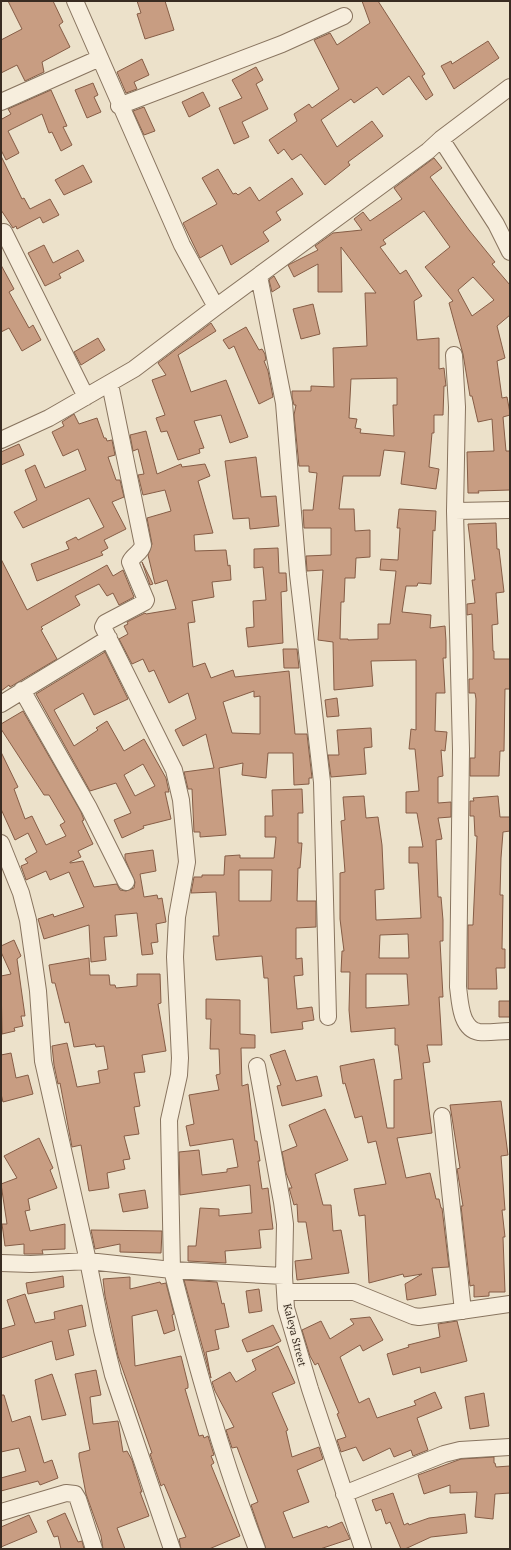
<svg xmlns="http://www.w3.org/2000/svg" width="511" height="1550" font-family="'PT Serif',serif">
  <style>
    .building { fill: #c89d82; stroke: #865d46; fill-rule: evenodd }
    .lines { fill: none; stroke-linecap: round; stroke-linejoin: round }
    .street-casing { stroke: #88745f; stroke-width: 18 }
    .street { stroke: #f7eedd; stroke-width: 16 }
    .labels { text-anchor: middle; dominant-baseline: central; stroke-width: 3; stroke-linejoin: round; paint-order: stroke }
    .street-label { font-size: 11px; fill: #392c22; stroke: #f4ebd9 }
  </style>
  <rect width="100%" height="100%" fill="#ece1ca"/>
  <path class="building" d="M8 1H53L63 22 59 25 70 47 42 62 44 72 25 81 17 65 1 73V40L22 29Z
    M137 1H165L174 30 145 39 137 14 141 13Z
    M362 1H378L425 74 422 76 433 95 426 100 409 76 383 95 377 87 354 103 351 99 321 120 337 147 372 121 383 136 348 162 350 165 325 185 301 154 292 160 284 149 278 154 269 140 297 121 294 114 309 104 312 108 339 89 314 40 330 33 337 45 370 23Z
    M488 41 499 58 454 89 441 66 451 61 452 64Z
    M142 59 149 75 134 82 137 89 126 93 117 72Z
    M256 67 263 80 256 84 268 109 242 122 249 137 234 144 219 108 242 98 232 80Z
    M93 83 98 95 94 97 101 112 87 118 75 90Z
    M51 90 67 126 63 127 72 145 61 151 52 132 49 133 42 114 8 131 19 153 6 160 1 150V116L2 119 11 114 8 109Z
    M203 92 210 106 189 117 182 102Z
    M144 107 155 131 144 135 133 111Z
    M1 156 22 199 24 198 30 209 50 199 59 215 43 223 40 217 17 229 16 226 13 228 1 210Z
    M434 158 442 168 430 177 469 230 495 262 492 264 510 285V315L497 326 505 358 497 361 502 398 507 397 510 413V415L503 417 506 451H510V490L478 491 479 493H468L467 452 494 451 492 419 478 422 472 396H470L463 354 449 303 453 301 425 267 450 247 424 211 383 240 386 244 380 247 400 274 406 270 422 296 414 301 417 340 439 338V369L444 368 446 386H444L443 415H434V433H432L429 467 439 469 436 489 401 484 405 452 384 450 380 476H343L339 509H354L355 531 370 530V557L356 558 355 578H345L344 602H341L340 639H348V640L378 639V624H390L396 571 380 570 381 559 398 560 400 528H397L399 509 436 511 435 531 433 530 431 584 418 583 417 586H406L402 612 431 615 430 628 445 626 446 641V658H443L445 693H436L435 731 447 732 445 751 441 750 443 776 438 777V803L451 802V817L438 818 442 839 436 840 438 897H441L443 920V941H440L443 997H439L442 1045H427L430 1062 423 1063 432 1133 397 1138 406 1178 430 1173 436 1199H439L441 1208H442L449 1267 432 1268 436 1295 407 1300 405 1284 422 1274 404 1277 403 1274 369 1283 365 1215 359 1216 354 1189 386 1184 376 1141 368 1143 362 1116 355 1118 345 1083 343 1084 340 1066 374 1059 387 1128H394V1080L402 1079 398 1045H395V1028L351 1032 349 1010 350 972H341L342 951H344L340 919V873L345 872 341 821 345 820 343 797 364 796 366 818 378 817 382 845 384 889 375 890 376 920 421 918 418 863H409V847H423L417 813H406V792L419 791 415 749H409L411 729 416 730V660L371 661 373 686 334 690 333 642 318 640 323 570 307 571 306 556 331 555V528H304L303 510H313L317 473 309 472V466H299L294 415 296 405H294L292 397V391H311V386L334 387 333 348 367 346 365 293H376L341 247 342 292H318V264L294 277 288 265 318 250 315 246 333 233 362 230 354 219 363 212 370 221 402 199 394 188ZM473 277 494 300 472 316 458 290ZM397 378V405H393L394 436 360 433 361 429 355 428 357 419 349 418 351 379ZM408 934 409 958H379L380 935ZM366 974H407L409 1005 366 1008Z
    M83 165 92 182 64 195 55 180Z
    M218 169 233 194 236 193 238 195 250 187 259 201 292 178 303 194 276 212 281 220 263 232 269 241 231 265 222 245 200 258 183 223 217 204 202 178Z
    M44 245 53 263 78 250 84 261 59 274 61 278 45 286 28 253Z
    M1 265 14 289 9 292 29 328 33 325 41 340 22 351 9 328 1 332Z
    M274 276 280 287 272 292 269 280Z
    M313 304 320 334 301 339 293 309Z
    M211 323 216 331 178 355 191 392 226 380 248 437 230 443 221 415 194 421 204 448 199 449 200 453 178 460 167 431 161 432 156 418 165 415 152 380 166 375 158 363Z
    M246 327 259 350 262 349 265 354 266 360 264 361 268 371 273 397 259 404 234 346 229 349 223 340Z
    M98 338 105 350 81 365 74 352Z
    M74 414 79 424 97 418 104 438H106L107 441 112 440 115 455 108 457 116 480H120L124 497 112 502 126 529 104 540 108 548 101 552 103 555 37 581 31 564 69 549 66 542 76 537 78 540 104 527 89 498 23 528 14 512 37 500 25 470 35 465 45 488 86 470 78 449 63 456 52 432 64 426 62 422Z
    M146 431 157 474 181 464 182 467 205 464 210 476 198 481 213 533 194 535 195 551 226 550 228 566 230 565 231 580 212 582 214 597 192 601 195 622 188 623 193 667 205 663 211 678 233 670 235 677 289 671 295 734H307L312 778H309V784L294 785 293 753H268L266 778 242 775 243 763 219 768 226 835 200 837V832H194L192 789H188L184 772 214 768 206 734 183 746 175 730 196 719 188 693 169 703 154 670 149 672 143 659 132 664 119 639 128 634 124 626 128 624 127 622 145 613 146 614 176 609 167 580 155 584 148 555 152 544 147 518 171 511 165 490 143 495 138 475 144 474 138 449 133 451 130 435ZM254 691V697L260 696V734L232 733 223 702Z
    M19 444 24 455 1 465V452Z
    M256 457 261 497 276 496 279 526 250 529 249 518 233 519 225 461Z
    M496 523 497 549H499L504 592 496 593 498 624 492 625 493 651H494V659H510V689H505L504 751H500L499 776H470V758H475L476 699 475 693H469V679H473V651L472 614 467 615V604L475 603 472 580H475L468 524Z
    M278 548 279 573H286L287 591 281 592 283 643 248 647 246 628 254 627 253 601 266 600 263 567 254 568V549Z
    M1 559 27 610 107 565 113 576 123 570 134 597 119 605 113 593 107 596 99 584 75 596 80 605 41 627 43 629 41 630 57 659 10 687 9 685 1 691Z
    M142 562 153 584 150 585Z
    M283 649H297L299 668H284Z
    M105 652 128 699 94 715 83 693 54 710 74 746 98 730 96 728 107 721 124 751 144 739 166 778 169 792H165L171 819 143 826 144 828 122 838 114 820 131 813 116 783 90 791 36 694ZM143 764 155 786 135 796 124 775Z
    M337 698 339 716 327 717 325 700Z
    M23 711 81 812 84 820 82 821 93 844 78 851 81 857 70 862V863L83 861 94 887 117 884 120 890 126 891 134 888 135 882 125 859V854L153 850 156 871 140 874 144 897 157 895 158 899 162 898 166 922 156 924 158 942 151 943 153 954 142 955 137 913 115 915 117 936 104 937 106 960 91 962 89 925 44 939 38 919 53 914 54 917 84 907 69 872 50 880 46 871 26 880 21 866 28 863 25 859 37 852 28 833 15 840 1 809V752L18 787 14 789 25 819 32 816 46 845 66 836 60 825 65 822 49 795H44L1 729V724Z
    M371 728 372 747 364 748 366 774 331 777 328 755H339L337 730Z
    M302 789 303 813H298V843H302L300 868H298L297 901H316V927L296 928V959L302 958 303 975 294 976 297 1009 312 1007 314 1020 302 1022 303 1029 271 1033 268 978H264L262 956 216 960 213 936H219L216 892 191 893 194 877H202V875H224L225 856 240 855V858H274L276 837H265V816H273L272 790ZM239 870H272L271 901H239Z
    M498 796 500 817H510V831L503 832 501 858 500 895H503L502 949H505V968H496L497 989H468V925H473L477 836H475L474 816H470V801H474L473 798Z
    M14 940 21 956 17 959 25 1016H21L23 1026 14 1028 15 1031 2 1034 1 976 11 974 1 952V946Z
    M89 958 90 975H109L110 985H115L116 988 137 986V974H160L161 1003 158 1004 166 1051 142 1055 145 1072 134 1073 140 1106 134 1107 139 1134 124 1136 130 1159 123 1160 125 1169 107 1173 109 1188 89 1191 81 1145 72 1147 60 1083 58 1084 54 1065 52 1046 67 1043 77 1087 100 1083 98 1071 108 1069 104 1046 96 1047 95 1044 74 1047 69 1022 65 1023 55 983H52L49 965Z
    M206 999 240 1000V1034L255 1035V1048H241L242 1086 248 1084 255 1141H257L260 1161H258L262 1189 268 1188 273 1229 259 1230 261 1248 225 1251 226 1263 188 1261V1246H196L200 1208 219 1209V1216L252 1213 250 1185 180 1195 179 1152 199 1150 202 1175 227 1172V1169L238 1167 233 1139 190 1146 186 1126 194 1124 189 1095 219 1090 216 1075 220 1074 219 1049H210L211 1019H206Z
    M499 1001H510V1017H499Z
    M285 1050 296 1081 317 1076 322 1096 282 1106 277 1086 281 1085 270 1055Z
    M11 1053 16 1078 28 1075 33 1094 3 1102 1 1094V1055Z
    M501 1101 508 1155 501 1156 505 1210H502L505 1237H503L505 1292H489V1296L474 1297V1285L470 1286 461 1206H463L457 1169 460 1168 450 1105Z
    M325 1109 348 1160 315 1174 323 1205H331L333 1231 341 1230 349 1273 297 1280 295 1261 312 1259 306 1222H298L297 1204 294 1205 289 1188H292L286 1173 282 1152 297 1146 289 1125Z
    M39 1138 53 1168 50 1170 57 1188 28 1199 30 1210 25 1211 30 1231 65 1224V1249L42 1250 43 1254H24V1244L5 1246 2 1224H7L1 1184 17 1178 4 1156Z
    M145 1190 148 1208 123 1212 119 1194Z
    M91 1230 162 1231 161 1253 120 1252V1244L95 1249Z
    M63 1276 64 1287 28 1294 26 1283Z
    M130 1277V1289L160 1282 161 1284 166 1283 174 1314 172 1315 175 1330 164 1334 157 1310 132 1316 135 1366 181 1356 188 1384V1388L185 1389 199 1436 203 1435 204 1438 208 1436 214 1455 211 1456 214 1463 211 1465 240 1536 209 1549H181L179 1539 186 1537 164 1484 161 1486 150 1454 152 1453 118 1356 105 1296 103 1279Z
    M184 1280 217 1282 222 1304 224 1303 229 1327 215 1330 219 1349 206 1352 211 1378Z
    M259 1289 262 1311 249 1313 246 1291Z
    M25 1294 35 1323 55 1319 54 1312 82 1305 86 1326 68 1330 74 1355 56 1360 52 1341 1 1358V1329L15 1325 7 1300Z
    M370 1317 383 1340 363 1351 360 1345 340 1357 359 1403 369 1398 377 1418 416 1405 414 1401 435 1392 442 1408 417 1418 428 1450 413 1456 411 1450 394 1457 390 1448 363 1461 356 1447 341 1452 337 1440 346 1437 337 1414 339 1413 318 1363 315 1365 310 1356 302 1330 321 1321 330 1339 354 1324 350 1319Z
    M457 1321 467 1361 421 1373 420 1367 393 1375 387 1354 409 1347 408 1345 440 1337 438 1324Z
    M273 1325 281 1341 272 1346 247 1352 242 1340Z
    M278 1346 295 1383 272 1393 288 1430 286 1431 292 1457 319 1447 323 1459 297 1470 309 1502 283 1512 293 1538 327 1526 328 1528 342 1522 350 1539 320 1549H266L251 1505 258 1502 237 1447 232 1448 226 1430 234 1427 215 1391 212 1382 230 1372 236 1382 256 1370 252 1360Z
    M96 1370 101 1395 90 1397 93 1424 118 1421 123 1452 127 1451 132 1460 142 1492H140L149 1516 117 1528 125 1549H103L101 1536 86 1494 79 1457V1453L90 1450 75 1374Z
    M52 1374 66 1415 42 1420 35 1380Z
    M484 1393 489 1426 470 1429 465 1397Z
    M1 1395H4L12 1422 30 1416 44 1463 52 1460 58 1478 40 1485 38 1481 1 1491V1478L26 1471 19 1448 1 1452Z
    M494 1457V1463H495L496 1467 510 1466V1493L495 1494 493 1519 475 1517 477 1492 450 1493V1485L424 1494 418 1475 461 1459Z
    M393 1493 404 1525 408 1523 409 1525 429 1518 465 1514 467 1533 431 1537 405 1549H401L390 1522 386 1524 381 1509 376 1511 372 1500Z
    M65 1513 78 1542 82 1541 84 1549H61L58 1536 54 1537 47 1521Z
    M29 1515 37 1532 1 1547V1527Z"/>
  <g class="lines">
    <defs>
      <path id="street" d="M75 1 182 245 216 307
        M1 102 100 58
        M119 106 282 44 344 16
        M441 139 496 224 510 252
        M4 232 86 397
        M259 276 284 403 298 574 322 782 328 1017
        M454 355 457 407 455 511 461 750 458 987C460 1000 460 1029 479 1032 489 1033 500 1031 510 1031
        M1 440 49 418 134 369 216 307 428 151 441 139 510 87
        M455 511 510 510
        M22 690 89 808 126 882
        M1 704 109 638
        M1 843 21 893 28 920 38 991 43 1061 88 1261 102 1330 113 1375 172 1549
        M257 1066 282 1202 285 1224 284 1276 286 1308 310 1389 363 1549
        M442 1116 463 1311
        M1 1263 31 1264 88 1261 172 1270 169 1120 179 1075 180 1058 175 957 177 917 187 862 181 800 174 770 103 627 105 623 145 602 146 600 130 562C133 555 141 553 143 545L110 384
        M285 1292H354L413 1316 419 1317 510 1304
        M344 1494 444 1454 460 1450 510 1447
        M1 1512 66 1493 75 1494 78 1499 94 1549
        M257 1549C222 1458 196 1364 172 1270L284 1276"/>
    </defs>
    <use href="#street" class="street-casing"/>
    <use href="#street" class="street"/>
  </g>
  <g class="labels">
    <g class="street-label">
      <text transform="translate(295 1335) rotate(76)">Kaleya Street</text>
    </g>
  </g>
  <rect width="511" height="1550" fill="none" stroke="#392c22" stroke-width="4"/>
</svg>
